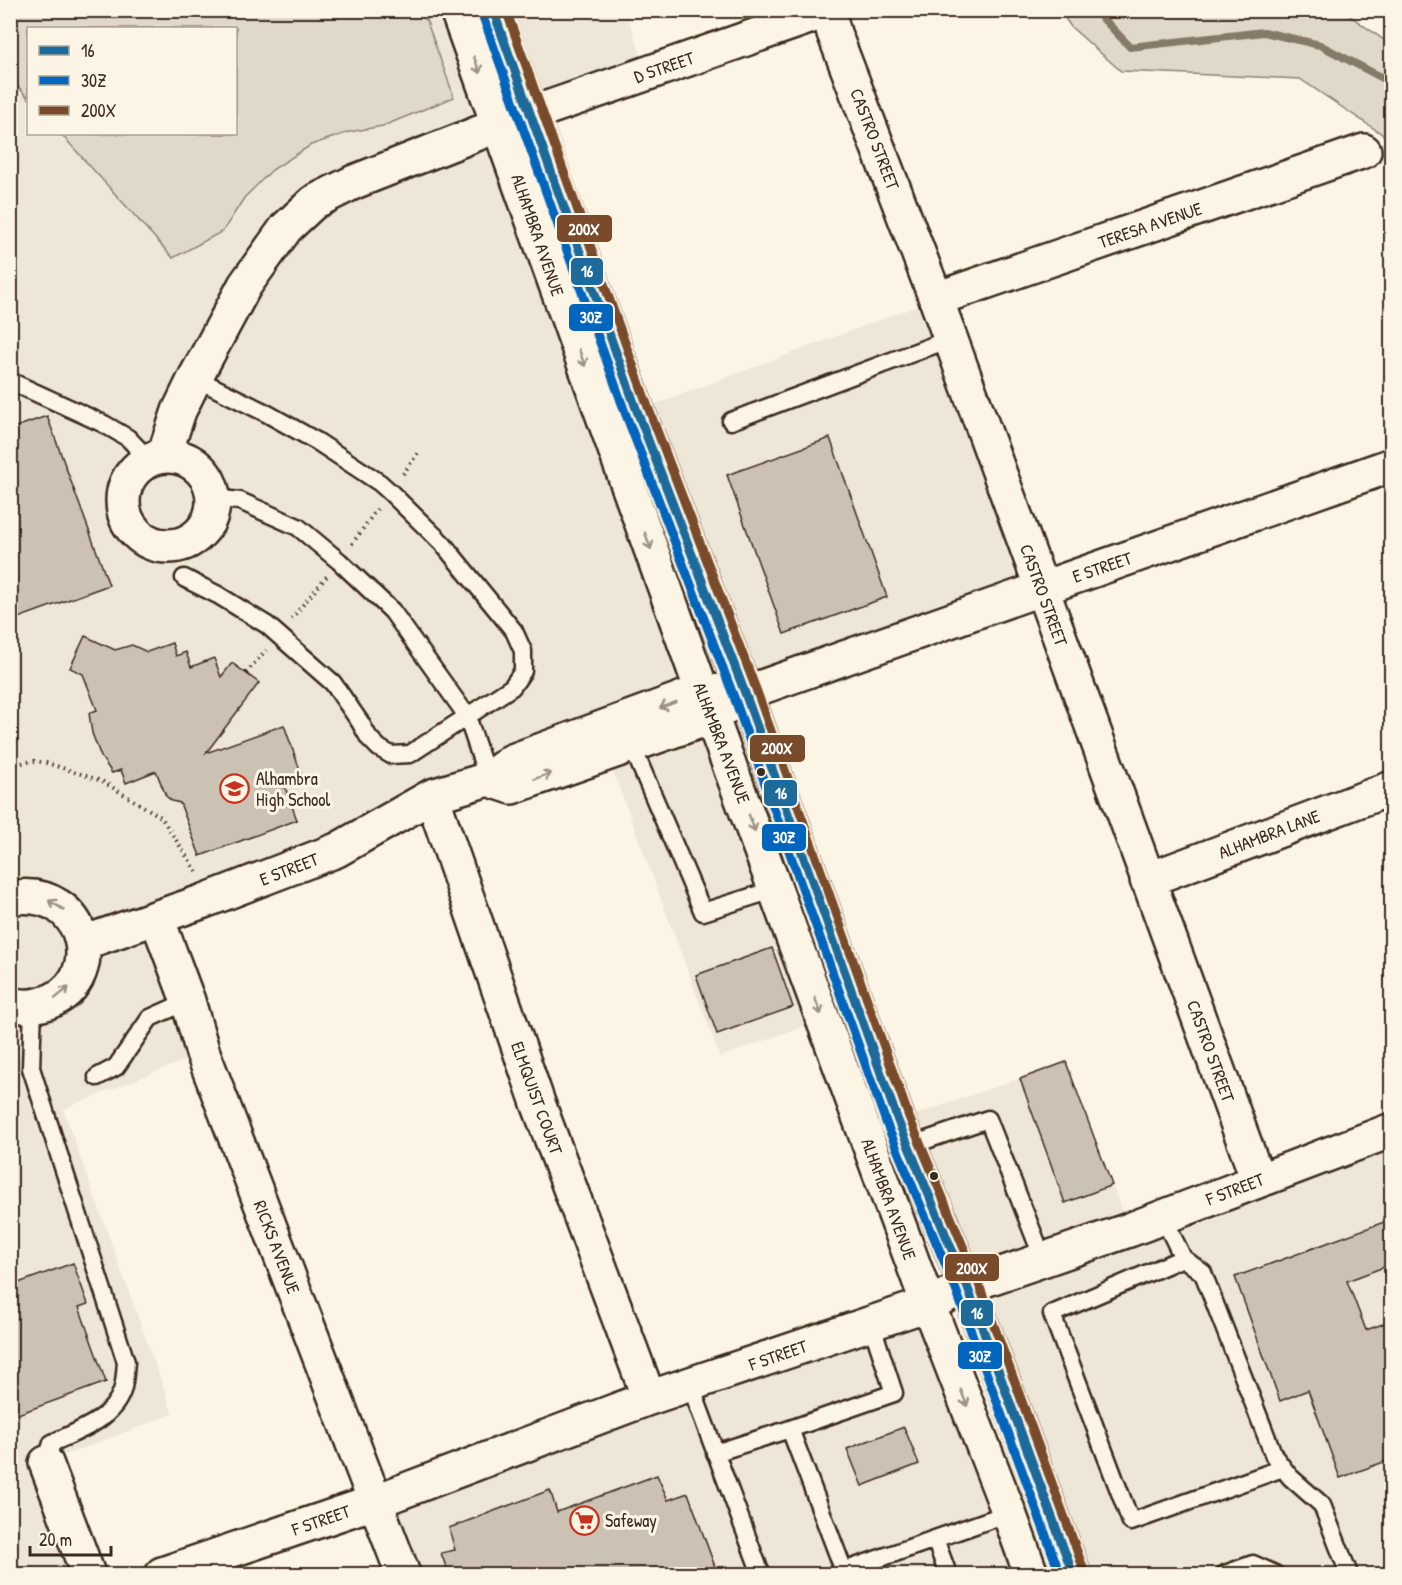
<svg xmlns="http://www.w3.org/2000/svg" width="1402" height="1585" font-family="'Patrick Hand',sans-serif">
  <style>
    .built { fill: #eee6d6; fill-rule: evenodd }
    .green { fill: #e0d8c8; stroke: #8e8173; stroke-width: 1.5 }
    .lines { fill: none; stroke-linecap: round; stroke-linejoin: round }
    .stream { stroke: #85796b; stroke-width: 8 }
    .building { fill: #ccc2b3; stroke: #3b2a1e; stroke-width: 1.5 }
    .service-casing { stroke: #3b2a1e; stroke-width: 21 }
    .minor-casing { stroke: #3b2a1e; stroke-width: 38 }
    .tertiary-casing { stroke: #3b2a1e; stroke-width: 38 }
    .secondary-casing { stroke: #3b2a1e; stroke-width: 38 }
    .path { stroke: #3b2a1e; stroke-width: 4; stroke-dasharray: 1.5 4.5; stroke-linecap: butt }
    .service { stroke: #fcf5e5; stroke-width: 16 }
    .minor { stroke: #fcf5e5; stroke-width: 33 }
    .tertiary { stroke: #fcf5e5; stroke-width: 33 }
    .secondary { stroke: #fcf5e5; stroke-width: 33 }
    .bus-1-casing { stroke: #fcf5e5; stroke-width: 14 }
    .bus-2-casing { stroke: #fcf5e5; stroke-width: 14 }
    .bus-3-casing { stroke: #fcf5e5; stroke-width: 14 }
    .bus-1 { stroke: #1e6b9b; stroke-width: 9 }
    .bus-2 { stroke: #0065bd; stroke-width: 9 }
    .bus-3 { stroke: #7a4b2a; stroke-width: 9 }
    .oneway { stroke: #9c9082 }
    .bus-dot { fill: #3b2a1e; stroke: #fcf5e5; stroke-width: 2 }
    .labels { text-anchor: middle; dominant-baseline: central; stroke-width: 6; stroke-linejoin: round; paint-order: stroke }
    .street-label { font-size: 18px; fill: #3b2a1e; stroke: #fcf5e5 }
    .poi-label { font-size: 18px; fill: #3b2a1e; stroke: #fcf5e5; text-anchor: start }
    .line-badge { stroke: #fcf5e5; stroke-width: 2 }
    .badge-label { font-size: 16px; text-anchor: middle; font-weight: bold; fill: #fff }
  </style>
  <rect width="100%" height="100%" fill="#fcf5e5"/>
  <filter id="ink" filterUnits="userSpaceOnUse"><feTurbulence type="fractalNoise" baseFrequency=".0167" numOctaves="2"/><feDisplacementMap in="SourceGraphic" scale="12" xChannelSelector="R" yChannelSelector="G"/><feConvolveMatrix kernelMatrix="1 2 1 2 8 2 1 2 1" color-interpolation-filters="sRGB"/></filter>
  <g filter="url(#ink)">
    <path class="built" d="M11 11H457L702 691 157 918 203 1053 63 1109 173 1414 47 1462 88 1574H11ZM28 28H236V134H28Z
      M493 11H626L647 73 531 114Z
      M936 299 1042 588 745 693 637 411Z
      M712 717 823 1019 720 1057 607 755Z
      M1066 1062 1129 1230 1391 1130V1574H1073L898 1121Z
      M928 1304 1031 1574H403L374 1502Z"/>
    <path class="green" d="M10 11H423L454 97 383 126 349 132 311 145 272 170 244 198 223 231 173 258 61 134H236V28H28V98L11 78Z
      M1060 11H1343L1391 45V140L1300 79 1121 71 1071 27Z"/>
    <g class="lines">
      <path class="stream" d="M1095 10 1130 47 1264 32 1320 45 1392 83"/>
    </g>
    <path class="building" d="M47 416 109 585 10 621V429Z
      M830 438 887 597 784 634 727 475Z
      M85 636 115 650 132 645 147 652 172 643 176 656 186 652 191 667 214 658 221 677 232 663 259 683 206 753 284 725 301 773 282 779 297 820 200 856 180 803 172 801 166 796 156 771 126 783 121 770 112 773 101 757 92 733 89 713 97 710 83 674 70 668Z
      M772 948 793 1007 717 1034 696 975Z
      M1066 1062 1112 1185 1065 1203 1020 1079Z
      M1392 1219V1264L1347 1281 1366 1330 1391 1321 1392 1459 1340 1478 1308 1390 1280 1401 1235 1277Z
      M73 1263 88 1304 79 1307 106 1382 10 1417V1286Z
      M904 1427 919 1464 862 1486 847 1449Z
      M657 1475 668 1500 688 1493 718 1575H449L441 1553 455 1550 449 1528 550 1490 557 1512Z"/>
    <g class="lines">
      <defs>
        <path id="service" d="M10 381 104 424 128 438 149 460
          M731 421 950 339
          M213 498 240 501 298 527 339 561 392 611 467 716 488 779
          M184 578 218 595 267 625 333 683 360 722 369 738 379 748 391 755 410 754 512 687 523 671V651L514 631 443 544 390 492 380 483 318 442 266 413 195 378
          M632 746 703 912 776 889
          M33 1007 31 1068 126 1362C125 1371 125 1382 122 1391 112 1420 78 1431 52 1443L46 1463
          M97 1077 116 1067 150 1018 188 1001
          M909 1146 988 1119 1044 1261
          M1163 1217 1183 1258 1203 1273 1274 1456 1290 1477 1322 1505 1349 1574
          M1183 1258 1052 1314 1131 1522 1283 1468
          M690 1384 761 1574
          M715 1453 790 1429
          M935 1539 948 1574
          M844 1571 790 1429 894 1393 871 1323
          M835 1574 1009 1513
          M1225 1574 1253 1564 1275 1574"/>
        <path id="minor" d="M828 10 834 33 936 299 1258 1180
          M936 299 1364 151
          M123 501a45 45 0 1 1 90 0a45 45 0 1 1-90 0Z
          M164 456 179 411 195 378 245 285 286 228 314 202 354 182 499 125
          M488 779 512 787 712 717 745 693 1392 465
          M432 796 538 1103 649 1398
          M1147 880 1392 788
          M10 898C89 883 110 986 42 1004 32 1007 21 1007 10 1004
          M157 918 188 1001 203 1053 403 1574
          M83 943 204 901 337 850 432 796 488 779 512 761 702 691 731 692
          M46 1463 88 1574
          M162 1574 374 1502 649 1398 928 1304 967 1286 1129 1230 1392 1130"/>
        <path id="tertiary" d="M499 125 829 10"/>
        <path id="secondary" d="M457 10 702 691 928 1304 1009 1513 1031 1574
          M493 10 637 411 745 693 898 1121 967 1286 1073 1574"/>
      </defs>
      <use href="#service" class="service-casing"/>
      <use href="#minor" class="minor-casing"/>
      <use href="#tertiary" class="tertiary-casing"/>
      <use href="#secondary" class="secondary-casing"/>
      <path class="path" d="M403 474 420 450
        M352 544 377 509
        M291 619 327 576
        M246 673 266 650
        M10 765 34 761 47 763 102 781 161 817 197 872"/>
      <use href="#service" class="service"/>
      <use href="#minor" class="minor"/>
      <use href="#tertiary" class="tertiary"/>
      <use href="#secondary" class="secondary"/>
      <defs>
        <path id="bus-1" d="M493 10 637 411 745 693 898 1121 967 1286 1073 1574"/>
        <path id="bus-2" d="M482 14 626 415 734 697 887 1125 956 1290 1060 1574"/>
        <path id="bus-3" d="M506 10 648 407 756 689 909 1117 978 1282 1084 1570"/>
      </defs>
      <use href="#bus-1" class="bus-1-casing"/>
      <use href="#bus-2" class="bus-2-casing"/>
      <use href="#bus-3" class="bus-3-casing"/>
      <use href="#bus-1" class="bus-1"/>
      <use href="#bus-2" class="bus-2"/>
      <use href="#bus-3" class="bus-3"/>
    </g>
    <defs><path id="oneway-shaft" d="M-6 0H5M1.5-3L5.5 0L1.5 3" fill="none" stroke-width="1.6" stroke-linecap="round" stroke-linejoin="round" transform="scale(1.5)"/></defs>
    <g class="oneway">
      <use href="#oneway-shaft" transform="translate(477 65) rotate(70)"/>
      <use href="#oneway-shaft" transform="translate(582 358) rotate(71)"/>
      <use href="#oneway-shaft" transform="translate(648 541) rotate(70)"/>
      <use href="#oneway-shaft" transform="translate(668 705) rotate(160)"/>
      <use href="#oneway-shaft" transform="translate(543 776) rotate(-19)"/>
      <use href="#oneway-shaft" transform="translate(752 823) rotate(70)"/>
      <use href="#oneway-shaft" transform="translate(56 905) rotate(-149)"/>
      <use href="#oneway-shaft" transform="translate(62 993) rotate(-39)"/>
      <use href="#oneway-shaft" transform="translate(818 1006) rotate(70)"/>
      <use href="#oneway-shaft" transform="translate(964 1398) rotate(69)"/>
    </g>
  </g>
  <defs>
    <symbol id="school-ring" viewBox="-11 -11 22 22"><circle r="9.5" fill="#fcf5e5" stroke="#c8321e" stroke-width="1.5"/><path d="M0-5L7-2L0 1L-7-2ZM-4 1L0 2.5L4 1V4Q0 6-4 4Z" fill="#c8321e"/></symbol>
    <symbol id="supermarket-ring" viewBox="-11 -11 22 22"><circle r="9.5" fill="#fcf5e5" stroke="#c8321e" stroke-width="1.5"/><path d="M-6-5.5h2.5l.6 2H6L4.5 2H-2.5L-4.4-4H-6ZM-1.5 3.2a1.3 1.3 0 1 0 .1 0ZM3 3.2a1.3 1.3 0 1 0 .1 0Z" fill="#c8321e"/></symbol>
  </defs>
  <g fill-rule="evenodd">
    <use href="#school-ring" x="218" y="772" width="33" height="33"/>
    <use href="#supermarket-ring" x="568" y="1504" width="33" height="33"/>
  </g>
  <g class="bus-dot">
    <circle cx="761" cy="772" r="5"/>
    <circle cx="934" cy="1176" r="5"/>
  </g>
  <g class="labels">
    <g class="street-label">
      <text transform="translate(664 67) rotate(-19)">D STREET</text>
      <text transform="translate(875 139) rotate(69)">CASTRO STREET</text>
      <text transform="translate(1150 225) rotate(-19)">TERESA AVENUE</text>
      <text transform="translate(538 235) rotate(71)">ALHAMBRA AVENUE</text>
      <text transform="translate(1102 567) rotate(-19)">E STREET</text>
      <text transform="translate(1044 595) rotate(70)">CASTRO STREET</text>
      <text transform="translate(722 743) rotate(69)">ALHAMBRA AVENUE</text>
      <text transform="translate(1269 834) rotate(-21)">ALHAMBRA LANE</text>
      <text transform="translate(289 869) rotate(-21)">E STREET</text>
      <text transform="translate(1211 1051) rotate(70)">CASTRO STREET</text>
      <text transform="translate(537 1098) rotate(70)">ELMQUIST COURT</text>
      <text transform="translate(1235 1189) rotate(-21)">F STREET</text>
      <text transform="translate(889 1199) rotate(70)">ALHAMBRA AVENUE</text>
      <text transform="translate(277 1247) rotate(69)">RICKS AVENUE</text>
      <text transform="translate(778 1355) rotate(-19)">F STREET</text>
      <text transform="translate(321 1520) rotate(-19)">F STREET</text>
    </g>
    <g class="poi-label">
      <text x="256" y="778">Alhambra<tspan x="256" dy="21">High School</tspan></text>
      <text x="605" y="1520">Safeway</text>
    </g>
  </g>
  <g class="line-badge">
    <rect x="556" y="214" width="57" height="29" rx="6" fill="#7a4b2a"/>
    <rect x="570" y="257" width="34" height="29" rx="6" fill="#1e6b9b"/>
    <rect x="568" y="303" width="46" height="29" rx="6" fill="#0065bd"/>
    <rect x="749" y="734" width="57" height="29" rx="6" fill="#7a4b2a"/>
    <rect x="763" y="779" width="35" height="28" rx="6" fill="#1e6b9b"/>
    <rect x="761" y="823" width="46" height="29" rx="6" fill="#0065bd"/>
    <rect x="944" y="1253" width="56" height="29" rx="6" fill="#7a4b2a"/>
    <rect x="960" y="1299" width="34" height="28" rx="6" fill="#1e6b9b"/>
    <rect x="957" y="1341" width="46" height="29" rx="6" fill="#0065bd"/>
  </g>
  <g class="badge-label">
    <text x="584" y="235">200X</text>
    <text x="587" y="277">16</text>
    <text x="591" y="323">30Z</text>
    <text x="777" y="754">200X</text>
    <text x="781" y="799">16</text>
    <text x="784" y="843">30Z</text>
    <text x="972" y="1274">200X</text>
    <text x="977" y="1319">16</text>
    <text x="980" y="1362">30Z</text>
  </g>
  <rect width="1402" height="1585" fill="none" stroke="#fcf5e5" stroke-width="36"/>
  <rect x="18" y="18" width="1366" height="1549" fill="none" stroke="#3b2a1e" stroke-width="2" filter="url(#ink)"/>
  <rect x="27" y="27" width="210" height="108" fill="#fcf5e5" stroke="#afa495" stroke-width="1.5"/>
  <rect x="39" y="46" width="30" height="9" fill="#1e6b9b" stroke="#afa495" stroke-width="1.5"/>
  <text x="81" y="57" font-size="18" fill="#3b2a1e">16</text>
  <rect x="39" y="76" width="30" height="9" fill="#0065bd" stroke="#afa495" stroke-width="1.5"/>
  <text x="81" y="87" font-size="18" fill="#3b2a1e">30Z</text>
  <rect x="39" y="106" width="30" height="9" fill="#7a4b2a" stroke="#afa495" stroke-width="1.5"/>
  <text x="81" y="117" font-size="18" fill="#3b2a1e">200X</text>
  <path d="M30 1546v9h81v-9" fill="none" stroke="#3b2a1e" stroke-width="3"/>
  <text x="39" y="1546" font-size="18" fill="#3b2a1e" stroke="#fcf5e5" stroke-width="4.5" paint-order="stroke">20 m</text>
</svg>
